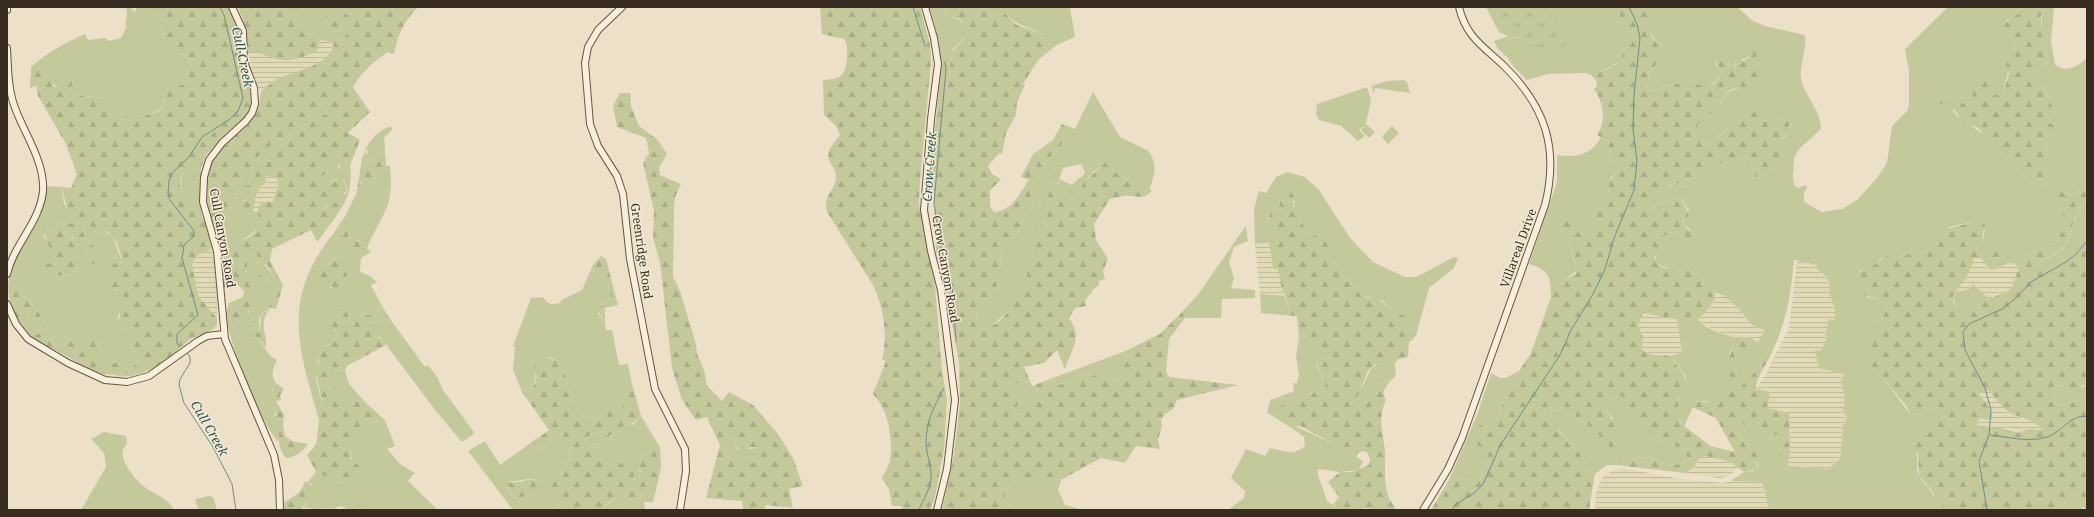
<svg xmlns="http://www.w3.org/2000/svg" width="2094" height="517" font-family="'Noto Serif',serif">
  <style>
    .farmland { fill: url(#farmland-rules) }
    .grass { fill: #c4c99c; fill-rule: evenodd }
    .forest { fill: url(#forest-firs); fill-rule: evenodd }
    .park { fill: url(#park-tufts) }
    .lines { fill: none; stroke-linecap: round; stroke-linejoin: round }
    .stream { stroke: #708e86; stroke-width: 1 }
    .secondary-casing { stroke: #685541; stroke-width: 8 }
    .secondary { stroke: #f7eedb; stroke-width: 6 }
    .labels { text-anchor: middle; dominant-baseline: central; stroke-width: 3; stroke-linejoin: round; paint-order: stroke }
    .street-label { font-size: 12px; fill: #382c21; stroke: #f4ebd7 }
    .water-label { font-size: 13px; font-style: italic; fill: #315754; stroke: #f4ebd7 }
  </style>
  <defs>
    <pattern id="farmland-rules" width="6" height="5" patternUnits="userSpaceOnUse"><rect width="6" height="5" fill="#e1dab6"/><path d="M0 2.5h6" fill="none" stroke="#c2bb9c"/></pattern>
    <pattern id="forest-firs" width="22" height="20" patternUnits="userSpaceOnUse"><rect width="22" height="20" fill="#c4c99c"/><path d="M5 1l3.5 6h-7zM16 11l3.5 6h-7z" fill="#a9ad86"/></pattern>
    <pattern id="park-tufts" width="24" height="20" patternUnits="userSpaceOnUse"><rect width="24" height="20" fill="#c4c99c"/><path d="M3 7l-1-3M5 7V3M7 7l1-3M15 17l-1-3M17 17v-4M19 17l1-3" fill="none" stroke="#a9ad86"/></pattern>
  </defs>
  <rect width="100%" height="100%" fill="#ece1c8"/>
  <path class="farmland" d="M320 40 334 42 330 55 310 68 274 81 261 91 253 77 246 52 252 51 267 56 318 50Z
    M266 175 277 178 278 185 273 203 267 202 258 207 259 213H253L255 197Z
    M1269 242 1273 269H1279L1284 296 1260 294 1255 244Z
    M213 244 218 295 217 318 197 296 192 265 199 255Z
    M1974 258H1981L1990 270 1997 269 2012 261 2019 269 2013 285 2008 291 1989 299 1973 284 1971 287 1960 292 1955 291 1970 269Z
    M1797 261 1817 265V269L1827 279 1835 304V321L1829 320 1827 340 1821 351 1816 350 1844 374 1841 380 1845 400 1843 410 1846 421 1845 424H1843L1840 459 1828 469 1788 466 1790 454 1789 413 1767 408 1756 389 1767 372 1789 328Z
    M1714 292 1723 295 1739 309 1752 325 1765 330 1758 343 1749 337 1737 338 1725 335 1699 322 1697 318 1703 315 1715 299Z
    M1643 313 1677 319 1682 353 1671 356 1653 355 1642 350 1643 337 1638 326Z
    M1989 389 2007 411 2021 418 2037 423 2042 429 2041 431 2028 429 2018 433 2008 428 2000 429 1977 425 1979 418 1989 420 1979 394Z
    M1706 456 1730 462 1739 468 1726 477 1719 478 1685 473 1693 468 1699 459Z
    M1622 468 1681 479 1723 483 1731 481 1762 482 1769 510H1595L1596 493 1603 477 1613 470Z"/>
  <path class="grass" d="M126 7H130L135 12 137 7H148L162 25 164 37 181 54 189 56 190 62 186 83C173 86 164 93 163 107 153 116 136 117 123 116L104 98 74 95 71 92 73 77 57 88 42 70 38 69 37 86 30 88 31 67C47 53 64 43 85 34L88 40 106 38 108 41 121 38 127 26 125 25 127 13Z
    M285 7H334L328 25 330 32 345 30 347 35 334 42 320 40 303 30 299 16 289 14Z
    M338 7H361L348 15 341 12Z
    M929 7H955L947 9 944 13C953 21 960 16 968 28L967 36 953 49 950 58 949 78 941 100 938 97C942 63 941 40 929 7Z
    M991 7H1070L1075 37 1057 45C1046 30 1023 30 1009 17H997L991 12Z
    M1545 7H1616C1624 20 1632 46 1622 58 1616 66 1606 68 1598 73L1596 80 1591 75 1584 73 1548 74 1527 80 1513 66 1508 58 1498 49 1494 41 1511 35 1516 38H1522L1528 43 1535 42 1559 26 1555 27 1551 14Z
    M1642 7H1737L1753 21 1765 26 1805 35C1808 42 1799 68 1801 79 1804 95 1821 110 1821 129L1799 149 1794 158 1793 179 1795 186 1798 188 1806 185 1807 187 1804 193V202L1822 212 1842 209 1857 200 1877 178 1887 163 1892 126 1908 110 1909 104V71L1905 49 1948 7H2054L2051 42 2055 64C2065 74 2079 66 2087 58V188L2071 195 2057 190 2054 192 2064 217 2067 219C2064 228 2061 242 2052 246 2038 255 2023 246 2019 269L2012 261 1997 269 1990 270 1981 258 1989 259 1999 258 1997 251H1988L1981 245 1985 231 1978 221 1949 227 1931 249 1893 258 1880 259 1875 266 1859 271 1867 297 1885 302 1886 311 1881 319 1867 361 1884 379 1910 414 1918 415 1935 406 1941 408C1943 416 1949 419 1950 427H1947L1940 422 1912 446C1922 460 1914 464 1919 476 1924 486 1933 488 1935 502L1941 500 1945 502 1941 510H1769L1762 482 1731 481 1744 472 1753 471 1758 466 1756 462 1758 458H1767L1768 460 1773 454 1764 448 1752 452 1748 450 1737 429 1741 422 1749 427 1758 423 1768 436 1771 437 1781 432 1785 433 1783 439 1784 446 1778 452 1779 455 1788 463V466L1828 469 1840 459 1843 424H1845L1846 417 1843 410 1845 400 1841 380 1844 374 1819 368 1815 350 1821 351 1828 336H1825L1829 319 1835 320C1835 310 1835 305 1830 296 1829 294 1830 292 1830 290 1830 280 1824 274 1817 269V265L1794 260C1791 293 1787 320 1773 350L1767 351 1764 354 1753 374 1740 388C1733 388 1727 395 1720 398 1712 402 1704 401 1695 402L1684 427C1671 413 1681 392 1686 377L1671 356 1682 353 1677 319 1691 322 1697 318C1702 328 1723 334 1733 337V346L1729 354 1738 377 1735 352 1738 348 1746 350 1750 346 1742 338 1749 337 1758 343 1765 330 1752 325 1739 309 1723 295 1703 288 1702 278 1685 267 1679 272C1672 266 1663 270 1655 262 1656 252 1663 245 1665 235L1670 232 1690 239H1695L1689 228 1682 224 1689 211C1686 207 1685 202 1682 200 1674 191 1654 209 1645 212V206L1647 201C1659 197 1665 187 1676 183L1683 187 1705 181 1709 173 1718 169 1719 165 1723 162 1732 164 1739 159 1748 156 1755 175 1754 179 1761 180 1782 155 1780 141 1785 137 1791 125 1783 118 1771 122 1767 120 1764 109C1740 112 1726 134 1704 146L1699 143C1698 134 1696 119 1706 113 1710 111 1716 111 1719 106 1722 101 1722 96 1727 93 1738 86 1743 90 1755 80L1757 65 1761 61 1750 52 1753 55 1735 63 1734 70H1732L1722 51 1716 58V64L1721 72C1718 81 1705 93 1695 85 1694 83 1693 82 1691 80L1649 91 1647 90 1649 72 1653 69 1661 44C1642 32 1653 21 1642 7ZM2042 15 2041 32 2049 60 2036 72V81C2053 96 2051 101 2048 121L2054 133 2049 138 2047 149 2049 160 2044 171 2041 188 2034 189 2028 178 2020 172 2011 168 1999 150 1985 135 1957 116 1944 96 1969 105 1975 97 1971 91 1987 87 1992 95 2003 94 2012 54 2007 41 2002 38 2000 33 2007 20Z
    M1404 80 1407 82 1410 93 1375 88 1374 94 1371 86 1387 81Z
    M1367 87 1371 100 1366 124 1375 132 1369 138 1361 130 1365 125 1359 130 1365 136 1358 141 1341 126 1319 120 1316 114 1317 104Z
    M1093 92 1120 137 1149 151C1157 165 1156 174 1149 189L1141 188 1127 178 1114 172 1109 164C1093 166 1083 185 1074 198L1066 196 1059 188V179L1072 185C1076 179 1081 179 1085 173L1081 164 1063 168 1059 166 1053 171 1044 219 1037 233 1032 258 1026 271 1028 283 1010 310 991 326H982L976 317 980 308 997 286 1003 250 1016 236 1026 214 1031 209 1033 204 1031 193 1045 163 1075 129Z
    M319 107 326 108 325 114 314 122 308 120V116Z
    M302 124 304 127C296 134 265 164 257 163L259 155 277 139 285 138Z
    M391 126 392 130 384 138 385 149 367 164 365 157 368 152 367 149 364 151C371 139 377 131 391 126Z
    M1392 126 1399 133 1388 144 1382 137Z
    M1601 137 1608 141 1611 159 1616 162V171L1611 178 1610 189 1599 210 1592 235 1588 237 1580 233 1573 235 1572 229 1561 221 1560 231 1567 235 1577 271 1565 279 1551 297C1551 277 1549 270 1529 264L1557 182V155C1575 158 1592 155 1601 137Z
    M330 161 337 162 339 168 348 171 351 166C351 191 349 198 335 218L340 208 327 205 323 210 318 209 317 203 322 197C332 195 336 198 346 194L348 189 344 181 336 179C330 184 324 182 317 179L327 173Z
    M189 166 193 167 194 170 196 200 201 204 202 218C188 205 170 183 189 166Z
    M386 166H390C391 179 392 194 387 207 381 221 373 233 367 248L371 252 361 258 360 272 370 276 377 282 371 285 382 306 373 315 356 316 341 323 338 321 345 304H338L331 323 337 334 335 342 330 346 323 345 317 365 316 380 324 410 319 420C298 347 281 299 333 234L338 241 362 244 359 241 348 237C350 230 351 222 345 216L364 178 371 183ZM341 255 347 275 340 288H331L320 268Z
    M246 169H251L253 171 249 185 246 186 242 183C241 177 241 173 246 169Z
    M1287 172 1305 177 1319 190 1350 238 1373 262 1405 277H1416L1454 257 1458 258 1454 268 1429 288 1417 332 1411 327 1403 316 1391 310 1382 300 1362 296 1349 280 1340 274 1334 257 1310 237 1293 208 1295 201 1279 199 1281 211 1269 215 1265 226 1274 232 1276 236 1279 269H1273L1269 242 1255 244 1254 209 1259 191 1266 193 1276 177Z
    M47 186 62 187 64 203 71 218 76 219 78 223 71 224 73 241C64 237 63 229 62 220L52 231 47 226 44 237C50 243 53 253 58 261L55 265 54 275 68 276 84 266 76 254 83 242 86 255 98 262 99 249C89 245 78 233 86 221L93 227 98 236 104 231 113 236 122 262 120 264 121 273 112 285 115 290 120 289 124 292C122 301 120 317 115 324 120 331 132 332 134 339 136 344 134 354 136 361L147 366 157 367C143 373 130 378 115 376L131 372 125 363H106L102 359 101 348 97 342 101 341H90L88 344 65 338 59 340 62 344 74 349 75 359 54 343 40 314 21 291 16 279 9 278C20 246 43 220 47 186Z
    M239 191 245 195 246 199 243 201 248 215 253 213H259C261 231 254 232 242 240 234 246 230 250 220 252L219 244H222V216C230 211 236 203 234 193Z
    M2087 202V243C2079 250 2059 273 2047 271 2043 271 2040 267 2036 264 2045 259 2056 255 2063 248 2075 234 2071 213 2087 202Z
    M1245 227H1246L1248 241 1234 247 1229 262 1234 278 1231 288 1255 290V298L1222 299 1221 318H1185L1182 312 1197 296Z
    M253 253 258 254C264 267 285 283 274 301 270 307 263 311 260 317 258 323 261 327 258 332L254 331 249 337 258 338 270 356 277 360C273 368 270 374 276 383L273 386C271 403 280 406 271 425L279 434 278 442C257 416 236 360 228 327L232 328 236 321 242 319 249 313V296L246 277 248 258Z
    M593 265V271L608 284 611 298 599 306 598 314 605 321 606 330H612L619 365 628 364 632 384 623 396V404L620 410 615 411 612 406 607 410 606 415 588 420C564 404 571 383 561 362L549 357 536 363 535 383 528 390 522 392 513 370 515 347 513 346 531 298 543 297C547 305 553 305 560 303L561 300 582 290Z
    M1973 284 1989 299 1973 311H1961C1954 306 1953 299 1955 291 1961 292 1970 290 1973 284Z
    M1260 294 1284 296 1292 316 1261 313Z
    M28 315H33L42 330V334L32 333V337L20 322H25Z
    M390 319 425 367 428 365 437 377 443 390 473 431 474 434 462 442 436 411 381 338 373 334 369 328V323Z
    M1307 335 1315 345V350L1332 351V355L1329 359 1318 360 1316 364 1325 382V388L1320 392 1312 393 1297 406 1276 413 1274 417 1267 413 1270 400C1279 398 1285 393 1293 392L1294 383H1297L1299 375 1296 357 1299 337Z
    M1123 352 1126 361 1119 381 1106 378 1099 372 1094 376 1085 372 1079 375 1076 379 1060 385 1050 379Z
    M1398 359 1395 364 1396 376 1389 382 1386 380 1382 384 1376 383C1370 393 1369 405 1356 406L1353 401C1354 397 1358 395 1360 391 1375 364 1365 367 1398 359Z
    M336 370 345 371 349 384 365 402C352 402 332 397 327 384L334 379Z
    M1519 371 1510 393 1501 407 1500 413 1494 425 1488 427 1485 426 1475 431 1473 441C1476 445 1480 446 1483 450 1493 462 1484 475 1471 480L1454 476 1449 480 1477 415 1491 373 1500 378H1505Z
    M1022 380 1026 382 1030 381 1032 386 1035 385 1038 393 1051 398V404L1036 401 1030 403 1027 412 1020 415 1014 413 1017 409 1020 396 1012 390V386Z
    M2056 384 2065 387 2066 390 2081 388 2087 385V403L2079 401 2058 406C2054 400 2050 390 2056 384Z
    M1622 395V410L1640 421 1647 437 1684 449 1687 453 1685 463 1669 466 1649 457 1629 460H1617L1615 465H1607L1595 474 1588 469 1581 453 1576 450 1557 428 1564 426 1544 414 1545 408C1571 410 1595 426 1609 447H1616L1613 440V418L1607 413 1609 402Z
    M641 416 660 447 640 459 639 470 642 474 638 481H635L631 467 625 463 611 465 603 462 601 447 587 448 585 444 587 437 593 433 602 437 615 435 625 424 633 425Z
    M385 420 395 446 387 449 400 464 415 473 408 481 438 510H380C368 501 362 507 349 510L341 506 333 509 322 508 321 510 302 507 306 505 312 485 308 482 316 472 342 484 355 464C347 454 351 441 355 430L374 422Z
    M1295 426 1346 450 1363 461 1359 470 1340 472 1318 469V475L1327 501 1336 507H1360L1365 510H1228L1244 498 1245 491 1231 478 1246 449 1265 456 1270 448C1283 451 1294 456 1305 446L1304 437 1293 429Z
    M104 432 126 436 127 444C114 454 133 477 142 485 153 494 168 497 174 510H81L106 467 104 453 91 439Z
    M560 433 570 448C569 461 565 479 548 481 542 482 537 480 532 479 524 479 518 482 510 481L507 487 515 499 541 492H556V495L551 501 561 506 562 510H513L468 451 485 441 500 465 532 442 539 449 543 447Z
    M725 436 728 439 733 437 736 440 734 444 738 450 758 448 761 453V460L757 463H753L745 457H731L726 455 725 447 720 445 718 441Z
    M1040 476H1050L1061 480 1058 490 1065 505 1083 510H1031L1030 507H1011L1005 500V492L1008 486 1024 479Z
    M652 489 656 490 653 502H644L645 510H600L616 498 624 505 640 498 644 491Z
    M2073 493 2078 496 2082 509 2087 510H2062L2068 494Z
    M208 496 213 497 217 510H199L195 501 196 499Z"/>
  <path class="forest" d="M148 7H229L240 31V58L250 83 253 102 248 116 224 135 206 155 201 168V204H198L196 200 193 167H189C166 186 193 203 203 218 207 226 210 236 213 244L211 249 198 255 192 265 198 296 217 318V325C210 334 198 334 189 340 181 346 163 366 155 367 147 368 138 362 132 357 133 353 135 348 135 344 136 333 120 332 115 323L120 317V305L124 292 120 289H112V285L121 273 120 270H114L110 266 113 263 120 264 122 262C121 252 115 232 104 231L98 236 93 227 86 222C78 232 89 245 99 249V262L96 265 91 263 86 255 83 242 76 255 86 264 84 266 68 276 44 274 43 267 48 263 55 265 58 261C52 251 41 235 46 226L52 231 55 223 60 219 62 220C63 229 64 238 73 241V237L67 230 68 224 78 223 75 219 69 218 62 187 71 188 77 174 65 142 38 96 34 71 38 69 51 72 53 76V86L57 88 60 85 61 78 71 73 73 77 71 92 74 95 104 98 123 116C132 117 159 116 163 107 165 102 164 96 166 90L186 83 190 62 189 56 173 51 168 47 164 37 162 25Z
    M238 7H285L289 14 299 16 303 30 320 40 318 50C308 56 294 61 282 60 269 59 259 50 246 52 249 36 244 23 238 7Z
    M334 7H338L341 12 348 15 361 7H418C404 21 398 34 394 54L388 52C373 62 362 72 353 87L370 112 348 133 360 140 348 171 343 172 337 162H330L327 173 317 179 332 182 341 178 348 189 342 196 322 197 318 203V209L323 210 332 202 338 204 340 208 335 218 317 242 311 230 272 249 270 261 283 285 276 309 270 308C258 326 267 328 266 348L258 338 249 337 246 329 248 326 252 327 254 331 258 332 260 329 261 316 274 301 276 286 274 279 267 265 257 261 258 254 253 253 248 258 246 277 251 290 248 318 236 321 232 328 228 327 225 316 229 303 243 297 244 291 238 285 224 288 220 252C230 250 234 246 242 240 244 239 248 238 251 236 261 229 259 218 258 207L262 202H273L278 185 277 178 266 176 265 184 261 186 255 197 253 213 248 215 242 213 240 206 246 199 245 195 239 191 234 193V207L222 216 223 231 229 234V237L224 240 222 244H219C209 217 196 178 216 153 236 129 258 130 261 91 266 88 270 83 276 80 294 70 331 67 334 42L347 35 345 30 330 32 324 30 328 25 325 16 331 14ZM319 107 326 108 325 114 314 122 308 120V116ZM302 124 304 127C296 134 265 164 257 163L259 155 277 140 285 138ZM246 169H251L253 171 249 185 246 186 242 183C241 177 241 173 246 169Z
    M820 7H920L930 44 931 61 920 180 919 203 935 286 942 370 947 400 944 449 935 497 930 510H902V506H892L889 489 882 478C884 473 889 466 890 461 893 439 889 410 873 394L886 361 882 360C888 335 884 308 873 285L827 212C823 193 835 193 836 177 837 167 825 162 829 151 831 146 836 140 840 135L836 126 824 115 823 80C842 79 845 75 847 58 847 51 848 45 844 39L822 34Z
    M955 7H991V12L997 17 1004 13 1017 25 1051 37 1057 45 1039 59 1023 84 1025 85 1017 102 1016 115 1006 133 1002 154 999 153 988 166 992 174 1001 179 990 191V206L994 212C1012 211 1019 194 1029 180L1021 177 1033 154 1053 140 1062 124 1075 129 1045 163 1031 193 1033 204 1031 209 1026 214 1016 236 1003 250 1000 265 1002 269 997 286 980 308 976 317 982 326H991L998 322 1010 310 1013 303 1025 288 1028 283 1026 271 1032 258 1037 233 1044 219 1051 180 1053 171 1059 166 1063 168 1058 183 1059 188 1066 196 1074 198 1085 181 1105 163 1109 164 1114 172 1127 178 1141 187H1147L1152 190C1145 200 1140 196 1129 196 1123 195 1116 198 1110 199L1094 224 1096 240 1108 259 1103 271 1105 279 1099 281V285L1093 290 1085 301 1086 306 1075 308 1069 318C1083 338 1072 347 1065 369L1057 350 1044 363 1024 367 1030 381 1026 382 1022 380 1012 386V390L1018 392 1020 396 1017 409 1014 413 1021 415 1027 412 1030 403 1036 401 1051 404V398L1038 393 1035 385 1050 379 1060 385 1076 379 1079 375 1085 372 1094 376 1099 372 1106 378 1111 376 1112 380 1119 381 1126 361 1123 352 1160 334 1182 312 1185 318 1169 339 1166 372 1169 377 1238 385 1177 400 1173 409 1165 414 1161 420 1162 427 1158 439 1160 449 1136 446 1125 463 1101 458 1061 480C1041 473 1026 478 1008 486L1005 492V500L1011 507H1030L1031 510H942L954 455 960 404 959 363 944 276 936 251 932 161 938 97 941 99 949 78 951 53 967 36 968 28 960 19 948 16 944 12 947 9Z
    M1616 7H1642L1651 16C1653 31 1644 35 1661 44L1655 66 1649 72 1647 90 1649 91 1691 80C1703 90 1716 89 1721 72L1715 59 1722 51 1728 55V64L1734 70 1737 59 1743 61 1753 55 1750 52 1745 51 1746 49 1757 51 1761 61 1757 65 1758 76C1746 93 1737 84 1726 93 1721 97 1719 107 1716 113L1705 114 1698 125 1700 143 1704 146C1725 135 1739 115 1761 106L1764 108 1767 120C1775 123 1783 115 1791 120L1788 132 1780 141 1785 150 1782 155 1761 180H1754L1755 175 1748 156 1739 159 1732 164 1723 162 1719 165 1718 169 1709 173 1705 181 1683 187 1676 183 1670 185 1661 195 1647 201 1645 206 1646 212C1658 208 1676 187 1685 205 1687 210 1688 211 1688 217L1683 220 1682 224 1695 235V239H1690L1670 232 1665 235 1660 252 1655 256V262C1660 268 1666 270 1674 267L1679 272 1685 267 1702 278 1703 288 1714 292 1715 299 1703 315 1691 322 1643 313 1638 326 1643 337 1642 350 1653 355 1671 356C1678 369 1689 376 1686 391L1679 396 1678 409 1680 423 1711 446 1735 452 1716 418 1692 407 1695 402H1707L1719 398 1720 390 1723 388H1740L1753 374 1764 354 1767 351 1773 350C1769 360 1755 380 1756 389L1770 392 1767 408 1789 413 1790 454 1788 463 1778 455V452L1784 446 1782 442 1785 433 1781 432 1771 437 1768 436 1758 423 1749 428 1741 422 1737 430 1748 450 1752 452 1764 448 1773 454 1776 465H1770L1767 458H1758L1756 462 1757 469 1744 472 1730 462 1706 456 1699 459 1693 468 1685 473 1615 465 1617 460H1629L1649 457 1669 466 1685 463 1687 453 1684 449 1647 437 1639 421 1622 410V395L1609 402 1607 413 1618 427 1613 440 1616 447H1609C1595 427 1570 408 1545 409L1544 414 1565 422 1564 426 1557 429 1576 450 1581 453 1588 469 1595 474 1590 502V510H1431L1449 480 1454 476 1471 480C1484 475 1493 462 1483 450 1480 446 1476 445 1473 441L1475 430 1480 425 1488 427 1494 425 1500 413 1501 407 1510 393 1519 371 1531 353 1551 297 1565 279 1576 274 1575 262 1567 235 1560 231 1561 221 1567 219 1570 220 1573 235 1576 231 1586 236 1592 235 1595 217 1610 189 1609 183 1616 171V162L1611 159 1608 141 1597 135C1607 122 1603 101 1594 89L1597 86 1596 80 1598 73C1603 70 1610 69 1615 65 1632 50 1626 25 1616 7Z
    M2029 11H2041V32L2049 60 2036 72V81C2044 88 2054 100 2051 112 2050 115 2048 117 2048 121L2054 126V133L2049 138 2047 149 2049 160 2044 172 2041 188 2034 189 2028 178 2020 172 2011 168 1999 150 1978 128 1963 123 1955 110 1941 104 1937 100 1944 96 1969 105 1974 97 1969 87 1971 82 1986 80 1992 95 2003 94 2009 74 2006 64 2012 54 2007 41 2002 38 1999 33C2007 19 2014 15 2029 11Z
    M620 93H630L631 106 639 126 657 139 667 154 659 168 660 175 681 184 675 197 674 207 673 277 680 291 696 344 697 354 704 370 707 386 722 401 729 392 753 405 778 434 793 458 803 486 789 489 793 508 766 505 764 510H743L742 501 706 498 720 445 725 447 726 455 731 457H745L753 463H757L761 460V453L758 448 751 447 742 452 734 444 736 440 733 437 730 440 725 437 718 441 707 417 696 420 682 400 672 368 660 262 653 238 654 211 643 163 649 153 646 138 617 127 613 106Z
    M367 149 365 157 367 164 385 149 386 166 371 183 364 179 361 182 356 197 362 158Z
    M2087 188V202C2072 212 2074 231 2065 245 2058 254 2045 258 2036 264 2040 267 2045 272 2050 271 2064 268 2077 252 2087 242V344L2085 348 2087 349V385H2083L2072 397 2067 396 2064 386 2056 384C2050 390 2054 400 2058 406L2079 401 2087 403V509L2078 506V496L2073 493 2068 494 2062 510H1941L1944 502 1941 500 1935 503 1933 492 1919 476 1918 454 1911 453 1912 446 1940 421 1947 427H1950C1949 419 1943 416 1941 408L1935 406 1918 415 1910 414 1907 407 1884 379 1867 361 1866 353 1869 340 1886 311 1885 303C1867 294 1862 300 1856 276 1860 269 1867 270 1873 266 1878 263 1881 259 1887 256L1893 258 1931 249 1938 239V231L1978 221 1985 224 1981 245 1988 251H1997L2002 256 1993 259 1974 258C1972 264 1970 271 1967 276 1960 289 1943 297 1961 311H1973L1989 299 2008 291 2013 285 2021 261 2024 255 2053 246 2058 241 2067 219 2064 217 2053 192 2057 190 2071 195ZM1988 390C1995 396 2000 406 2008 411 2019 419 2033 418 2042 429L2041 430 2028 429 2018 433C2005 427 1990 428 1977 425L1979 418 1989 420 1993 419 1988 406 1979 394Z
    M1291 192 1294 197 1293 208 1310 237 1319 235 1328 239 1340 274 1349 280 1362 296 1368 298 1377 297 1391 310 1408 318 1411 327 1417 332 1416 336 1409 342 1408 357 1374 365 1368 371 1359 393 1353 401 1356 406C1369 405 1370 393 1376 383L1382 384 1386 380 1389 382C1385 389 1381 392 1386 400 1377 420 1383 431 1385 451 1386 472 1381 493 1397 510 1376 510 1357 507 1336 507L1333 504 1339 497 1328 482 1340 472H1352L1369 465 1370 460 1368 453 1363 451 1358 453 1356 456 1300 426H1295L1293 429 1274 417 1280 407 1285 404 1292 407C1299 405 1304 399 1310 395 1315 391 1320 392 1325 388V382L1315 360 1329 359 1332 355V351L1314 350 1315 345 1307 335 1299 337 1297 316H1292L1281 285 1277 264 1276 236 1274 232 1265 226 1271 212 1281 211 1279 199 1281 195Z
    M345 216 351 225 348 237 365 244 363 250 358 252 347 243 338 241 333 234Z
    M341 255 344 258 347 275 340 288 335 289 321 280 318 274 320 268Z
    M601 256 606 259 618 305 605 308V321L596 309 611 298 608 284C596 284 594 275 593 265Z
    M264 274 268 282 266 290 262 288 263 282 254 280 251 278 252 275 256 277Z
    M9 278 16 279 21 291 40 314 54 343 75 358 74 349 62 344 59 340 65 338 88 344 91 335 98 331 102 337 101 341 97 343 101 348 102 359 107 363H125L137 365 136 369C112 384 86 368 65 355 54 349 43 344 32 337V333L41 334 42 330 33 315H28L25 322H20C10 310 7 293 9 278Z
    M338 304H345L348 316 346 319 338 321 341 323 356 316 373 315 382 306 390 319 369 323V328C374 336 381 337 386 345L347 366 345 371 336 370 334 379 327 384 329 389 346 399 365 402 385 420 374 422 355 431 350 450 351 459 362 469 360 475 350 485 342 484 316 472 307 455 316 445 319 420 324 410 315 370 319 362 320 349 323 345 330 346 335 341 337 334 336 330 332 329 331 323Z
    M1733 337 1742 338 1753 349 1750 352 1738 348 1735 352 1738 377 1734 379 1731 377C1724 356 1735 353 1733 337Z
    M546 357 561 362C571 383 564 404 588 420L606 415 607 410 603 405 608 402 615 410H620L623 404V391L628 389 632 384 641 416 629 426 625 424 615 435H610L607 439 593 433 587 437 585 444 587 448 601 447 605 449 607 455 602 458 603 462 611 465 625 462 632 467 635 481H638L642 474 638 465 640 459 660 447 661 467 656 490 644 491 637 502 630 503 626 506 615 498 600 510H562L558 504 551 501V498L556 495V492H541L515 499 505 482C509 482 513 483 517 482 523 482 527 479 533 480 559 482 568 475 570 448H565L562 445 563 437 560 433 543 447 539 449 532 442 549 430 522 392C532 389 538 384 536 373L532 370 536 363Z
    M276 383 284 389 280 395 281 400 276 401 284 415 283 424 285 436 292 441 308 444C303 451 295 458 286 458 280 451 278 443 279 434L269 423 267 416H276L275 406 272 403 271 399 273 396V386Z
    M305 482H308L313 490 308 502 302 507 303 510H283V503L299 493Z
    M366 504 373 505 380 510H349Z"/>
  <path class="park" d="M1486 7H1545L1551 14 1555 27H1562L1567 45 1539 54 1535 42 1528 43C1519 35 1509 38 1499 32Z"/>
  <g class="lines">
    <path class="stream" d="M913 7 925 46
      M945 62 946 69 934 203 941 249 952 284 956 342
      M179 346 177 343V334L198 315 182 258 184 245 194 236V231L170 200 168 193 169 181 172 173 189 157 202 137 230 119 238 111 243 98 224 15 220 7
      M188 354 190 357V363L180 379 179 385 184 403 213 447 232 484 236 510
      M1990 435C2010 437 2033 444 2052 435 2063 429 2074 413 2087 417
      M919 510C923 500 930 489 931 479 932 469 929 461 927 452 923 428 933 408 944 388
      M1452 510 1455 505 1474 493 1483 484 1501 444 1560 355 1571 330 1593 294 1605 269 1614 238 1634 190 1637 161 1633 129 1634 95 1640 38 1637 24 1629 7
      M1987 510 1979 461 1989 435 1991 410 1985 388 1965 350 1963 332 1969 324 2002 309 2016 298 2031 282 2066 262 2076 254 2087 241"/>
    <defs>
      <path id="secondary" d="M232 7 243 31 244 62 254 88 255 104 252 113 246 121 222 143 209 160 204 177 203 202 217 251 225 339 274 455 279 480 280 510
        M622 7 598 30 588 47 585 63 590 124 598 146 617 176 623 194 630 259 655 389 685 449 686 471 680 510
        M925 7 934 38 938 64 931 119 924 210 931 251 941 290 955 400 947 469 937 510
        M7 10V7
        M7 48C8 67 8 87 14 105 23 132 45 161 43 191 40 222 14 244 7 274
        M7 304 16 324 28 339 68 363 105 380 127 382 149 376 198 341 207 336 224 334
        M1423 510 1448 469 1462 438 1545 205C1559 149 1546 107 1504 66 1483 46 1466 37 1459 7"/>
    </defs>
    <use href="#secondary" class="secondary-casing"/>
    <use href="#secondary" class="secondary"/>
  </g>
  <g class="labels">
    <g class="street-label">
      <text transform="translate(223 238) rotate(80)">Cull Canyon Road</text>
      <text transform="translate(1518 248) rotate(-70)">Villareal Drive</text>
      <text transform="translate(642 251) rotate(82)">Greenridge Road</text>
      <text transform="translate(946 269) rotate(80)">Crow Canyon Road</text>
    </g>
    <g class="water-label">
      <text transform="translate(243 57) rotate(78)">Cull Creek</text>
      <text transform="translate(929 167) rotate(-86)">Crow Creek</text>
      <text transform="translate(210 428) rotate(60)">Cull Creek</text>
    </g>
  </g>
  <rect width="2094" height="517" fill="none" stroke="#382c21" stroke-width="16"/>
</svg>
